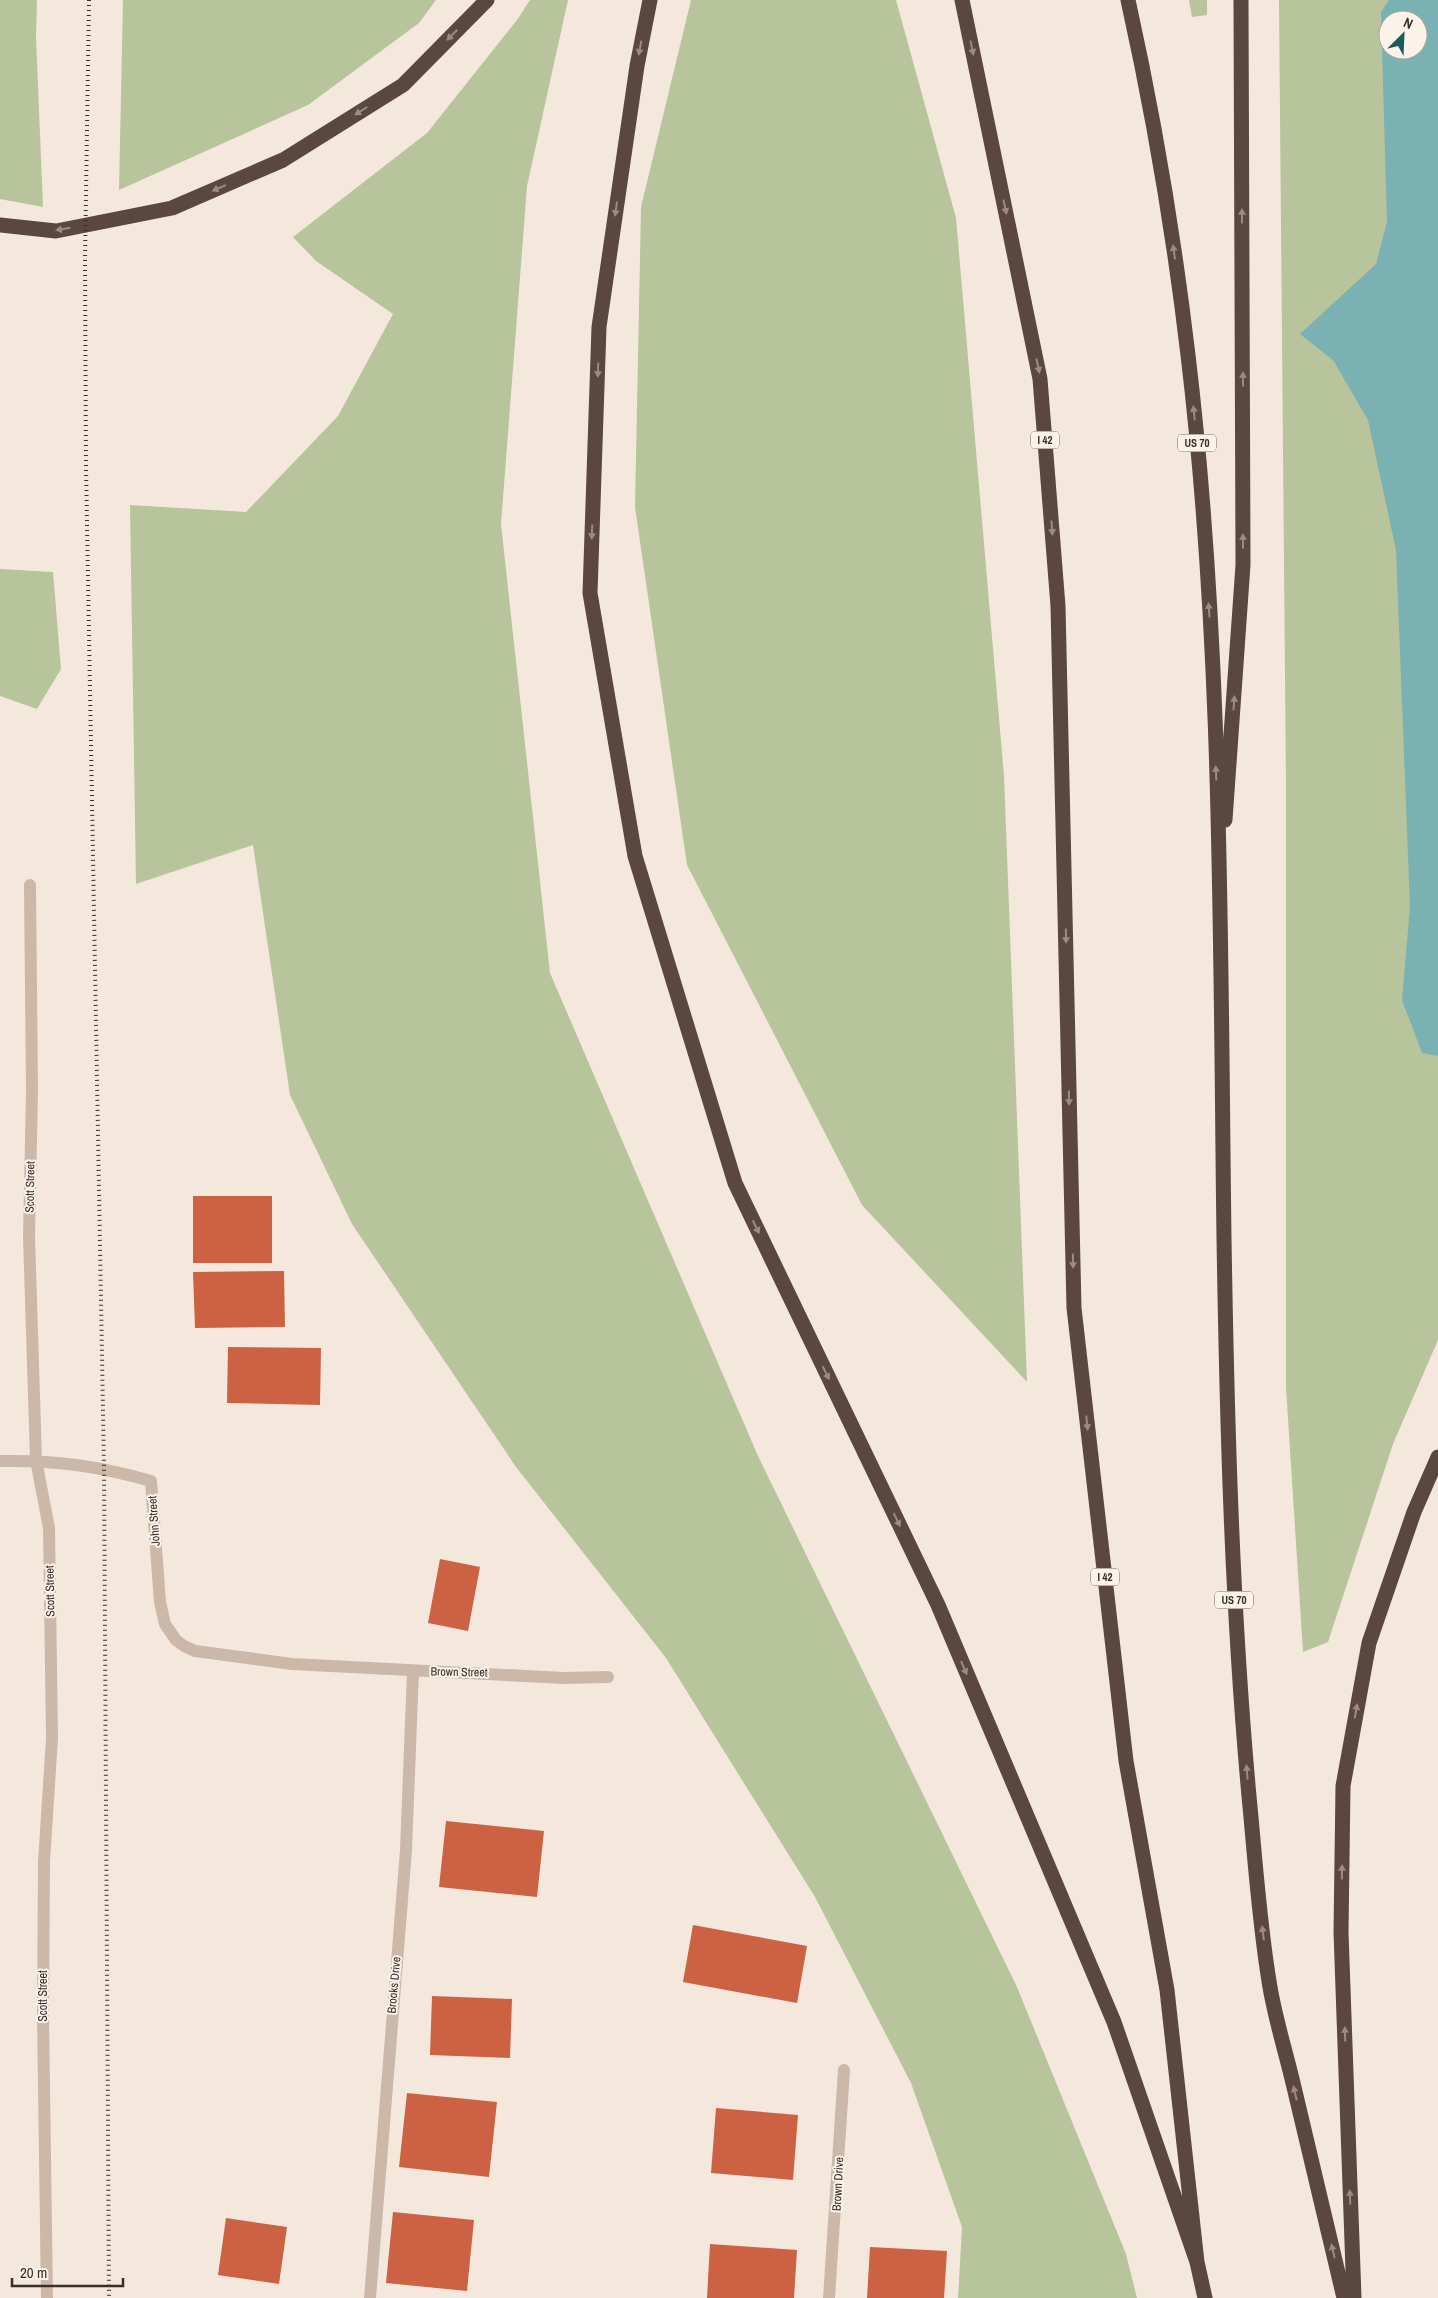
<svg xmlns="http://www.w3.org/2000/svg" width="1438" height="2298" font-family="'Archivo Narrow',sans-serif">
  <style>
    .green { fill: #b7c49c; fill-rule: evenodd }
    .water { fill: #7ab1b2; fill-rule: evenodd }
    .building { fill: #cc6143 }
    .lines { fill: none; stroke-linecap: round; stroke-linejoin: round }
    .minor { stroke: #ccb8a8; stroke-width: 12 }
    .highway { stroke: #5a473f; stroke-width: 15 }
    .rail { stroke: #392d28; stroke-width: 4; stroke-dasharray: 1 4; stroke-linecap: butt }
    .oneway { fill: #9a8c83 }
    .labels { text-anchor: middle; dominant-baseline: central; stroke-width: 4; stroke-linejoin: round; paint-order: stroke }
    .shield { fill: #fbf3ea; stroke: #736862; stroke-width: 1 }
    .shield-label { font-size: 11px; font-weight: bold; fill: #392d28 }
    .street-label { font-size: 12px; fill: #392d28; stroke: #fbf3ea }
  </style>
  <rect width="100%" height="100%" fill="#f4e8dd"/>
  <path class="green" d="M0 0H37L36 37 43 207 0 199Z
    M123 0H436L419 23 308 105 119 190Z
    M530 0H568L527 186 501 524 550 973 758 1456 1017 1987 1126 2254 1137 2298H958L962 2227 911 2083 815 1897 666 1658 516 1467 352 1224 290 1095 253 845 136 884 130 505 246 512 338 416 393 314 316 261 293 237 427 133 517 20Z
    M691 0H896L956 218 1004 776 1027 1382 862 1205 687 865 635 507 641 207Z
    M1189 0H1207V15L1192 17Z
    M1279 0H1438V1340L1393 1444 1328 1642 1303 1652 1286 1387V789ZM1388 20H1418V50H1388Z
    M0 569 53 572 61 669 37 709 0 696Z"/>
  <path class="water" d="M1389 0H1438V1056L1422 1053 1402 1000 1410 907 1396 550 1368 420 1333 360 1300 334 1376 264 1387 222 1381 12ZM1388 20H1418V50H1388Z"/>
  <path class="building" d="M193 1196H272V1263H193Z
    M284 1271 285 1327 195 1328 193 1272Z
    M228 1347 321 1348 320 1405 227 1403Z
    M440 1559 480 1567 468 1631 428 1623Z
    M446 1821 544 1831 537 1897 439 1887Z
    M693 1925 807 1946 797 2003 683 1982Z
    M432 1996 512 1999 510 2058 430 2055Z
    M407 2093 497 2102 489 2177 399 2167Z
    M716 2108 798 2115 793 2180 711 2173Z
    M393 2212 474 2220 467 2291 386 2283Z
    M226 2218 287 2227 279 2284 218 2275Z
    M710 2244 797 2250 794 2298H707Z
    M870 2247 947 2251 944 2298H867Z"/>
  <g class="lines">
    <path class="minor" d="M30 885 32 1091 29 1236 36 1460 49 1528 52 1738 44 1862 43 2015 47 2298
      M0 1461C55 1460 98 1466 151 1481L160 1602 165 1624 176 1640 184 1646 195 1651 292 1664 564 1678 608 1677
      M370 2298 406 1850 413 1671
      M829 2298 844 2070"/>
    <path class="highway" d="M650 0 637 66 599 327 590 593 635 856 735 1183 938 1605 1114 2022 1197 2262
      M962 0 1040 379 1058 606 1074 1308 1126 1761 1167 1990 1197 2262 1205 2298
      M1128 0C1154 117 1174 236 1188 355 1223 648 1220 944 1224 1238 1227 1425 1232 1610 1249 1796 1255 1858 1259 1920 1269 1981 1274 2015 1285 2049 1293 2083 1310 2155 1327 2226 1344 2298
      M0 225 56 231 172 208 283 160 403 85 487 0
      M1225 820 1243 565 1241 0
      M1354 2298 1341 1932 1343 1786 1369 1643 1414 1512 1438 1457"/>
    <path class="rail" d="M89 0 85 258 86 467 104 1468 109 2298"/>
  </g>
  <defs><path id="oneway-solid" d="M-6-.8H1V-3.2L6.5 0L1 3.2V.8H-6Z" transform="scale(1.25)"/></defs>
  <g class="oneway">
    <use href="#oneway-solid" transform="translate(452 35) rotate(135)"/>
    <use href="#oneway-solid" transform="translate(640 48) rotate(101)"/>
    <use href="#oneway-solid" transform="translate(972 48) rotate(78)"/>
    <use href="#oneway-solid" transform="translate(361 111) rotate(148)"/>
    <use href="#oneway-solid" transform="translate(219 188) rotate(157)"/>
    <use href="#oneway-solid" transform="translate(1005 207) rotate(78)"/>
    <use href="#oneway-solid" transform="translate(616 209) rotate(98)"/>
    <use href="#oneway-solid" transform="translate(1242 216) rotate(-90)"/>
    <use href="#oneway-solid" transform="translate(63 229) rotate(171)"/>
    <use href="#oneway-solid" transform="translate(1174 252) rotate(-98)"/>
    <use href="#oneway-solid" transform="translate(1038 366) rotate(78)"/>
    <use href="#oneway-solid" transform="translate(598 370) rotate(92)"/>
    <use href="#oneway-solid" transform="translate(1243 379) rotate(-90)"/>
    <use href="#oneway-solid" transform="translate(1194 413) rotate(-96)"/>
    <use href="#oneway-solid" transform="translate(1052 528) rotate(86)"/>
    <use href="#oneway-solid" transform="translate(592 532) rotate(92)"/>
    <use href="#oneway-solid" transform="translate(1243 541) rotate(-90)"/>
    <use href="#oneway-solid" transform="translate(1209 610) rotate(-94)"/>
    <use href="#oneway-solid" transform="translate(1234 703) rotate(-86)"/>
    <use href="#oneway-solid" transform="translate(1216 773) rotate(-92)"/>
    <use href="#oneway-solid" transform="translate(1066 936) rotate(89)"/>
    <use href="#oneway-solid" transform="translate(1069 1098) rotate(89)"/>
    <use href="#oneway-solid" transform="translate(756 1227) rotate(64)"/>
    <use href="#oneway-solid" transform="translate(1073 1261) rotate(89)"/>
    <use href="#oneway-solid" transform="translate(826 1373) rotate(64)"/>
    <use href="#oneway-solid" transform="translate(1087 1423) rotate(84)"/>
    <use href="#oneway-solid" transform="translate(897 1520) rotate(64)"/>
    <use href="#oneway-solid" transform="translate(964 1668) rotate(67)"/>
    <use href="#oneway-solid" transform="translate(1356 1711) rotate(-80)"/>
    <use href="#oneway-solid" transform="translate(1247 1772) rotate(-95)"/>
    <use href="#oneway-solid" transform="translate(1342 1872) rotate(-89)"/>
    <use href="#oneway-solid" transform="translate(1263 1933) rotate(-97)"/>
    <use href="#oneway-solid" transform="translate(1345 2034) rotate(-92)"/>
    <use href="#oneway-solid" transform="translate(1295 2093) rotate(-103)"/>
    <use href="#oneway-solid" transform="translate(1350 2197) rotate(-92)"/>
    <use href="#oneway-solid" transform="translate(1333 2251) rotate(-103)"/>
  </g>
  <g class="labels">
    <g class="shield">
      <rect x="1031" y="431.5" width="28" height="17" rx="4"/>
      <rect x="1178" y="434.5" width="38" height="17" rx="4"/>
      <rect x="1091" y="1568.5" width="28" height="17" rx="4"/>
      <rect x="1215" y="1591.5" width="38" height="17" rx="4"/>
    </g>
    <g class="shield-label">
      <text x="1045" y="440">I 42</text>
      <text x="1197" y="443">US 70</text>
      <text x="1105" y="1577">I 42</text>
      <text x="1234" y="1600">US 70</text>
    </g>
    <g class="street-label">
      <text transform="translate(30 1187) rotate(-89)">Scott Street</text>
      <text transform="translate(154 1521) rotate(-94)">John Street</text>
      <text transform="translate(50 1591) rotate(-91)">Scott Street</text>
      <text transform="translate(459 1672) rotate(1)">Brown Street</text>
      <text transform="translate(394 1985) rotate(-85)">Brooks Drive</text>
      <text transform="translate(43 1996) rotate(-90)">Scott Street</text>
      <text transform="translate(838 2184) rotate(-87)">Brown Drive</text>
    </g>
  </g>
  <g transform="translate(1403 35) rotate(24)"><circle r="24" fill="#fbf3ea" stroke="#ada49c"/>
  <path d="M0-4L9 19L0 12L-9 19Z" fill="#1c5a5d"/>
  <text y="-8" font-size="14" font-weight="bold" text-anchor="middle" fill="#392d28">N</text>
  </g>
  <path d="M12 2278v8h111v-8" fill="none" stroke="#392d28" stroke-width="2.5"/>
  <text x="20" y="2278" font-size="15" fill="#392d28" stroke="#fbf3ea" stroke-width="4" paint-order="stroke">20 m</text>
</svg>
